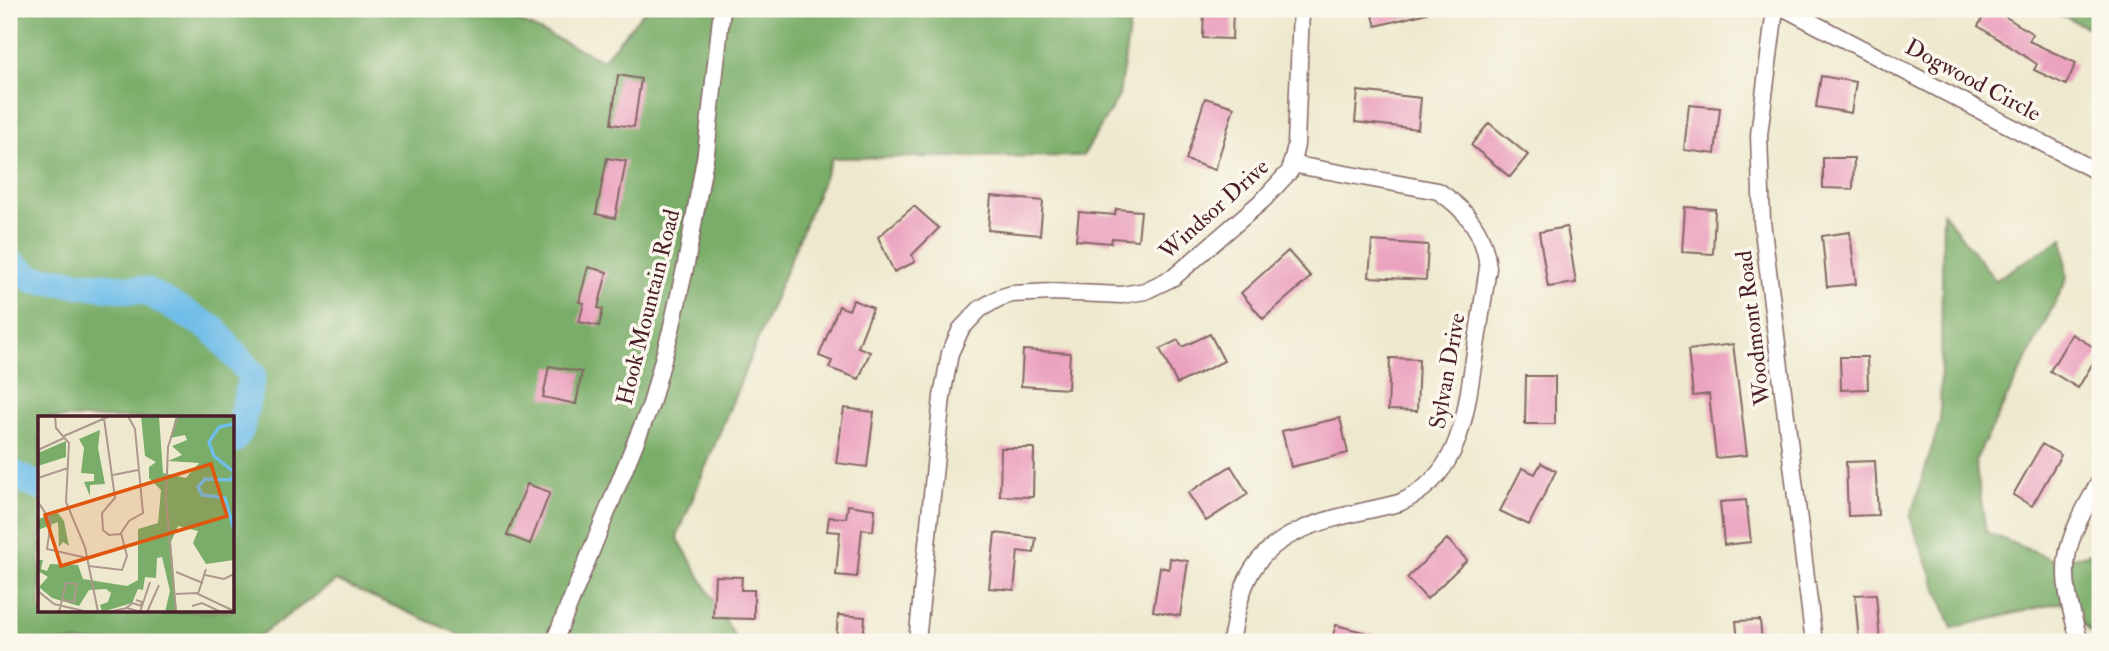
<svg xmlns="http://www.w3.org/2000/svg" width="2109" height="651" font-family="'IM FELL Double Pica',serif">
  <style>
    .forest { fill: #7aad69; stroke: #62664a; stroke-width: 2; fill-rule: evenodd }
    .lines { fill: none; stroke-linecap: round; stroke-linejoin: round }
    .river { stroke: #6fbde9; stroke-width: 28 }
    .building { fill: #eba2bf }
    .minor-casing { stroke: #836664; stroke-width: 19 }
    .minor { stroke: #fff; stroke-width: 16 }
    .labels { text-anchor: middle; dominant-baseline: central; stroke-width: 7; stroke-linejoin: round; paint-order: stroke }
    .street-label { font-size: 23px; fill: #4a1f2b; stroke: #fbf7ec }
    .inset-river { fill: none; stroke: #6fbde9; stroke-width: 3.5 }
    .inset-road { fill: none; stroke: #ac988d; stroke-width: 2 }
    .view { fill: #e0560e; fill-opacity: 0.15; stroke: #e0560e; stroke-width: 3.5 }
    .inset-edge { fill: none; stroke: #4a1f2b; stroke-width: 3.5 }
  </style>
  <rect width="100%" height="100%" fill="#fbf7ec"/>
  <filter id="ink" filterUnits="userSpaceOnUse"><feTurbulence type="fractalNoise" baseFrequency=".0143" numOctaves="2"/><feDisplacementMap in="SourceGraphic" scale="14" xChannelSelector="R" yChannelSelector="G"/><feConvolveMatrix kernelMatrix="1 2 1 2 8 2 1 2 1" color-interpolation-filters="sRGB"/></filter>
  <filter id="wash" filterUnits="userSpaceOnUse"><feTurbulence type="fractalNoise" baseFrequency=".00686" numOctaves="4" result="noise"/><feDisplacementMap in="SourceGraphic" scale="28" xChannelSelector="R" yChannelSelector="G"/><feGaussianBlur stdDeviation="1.57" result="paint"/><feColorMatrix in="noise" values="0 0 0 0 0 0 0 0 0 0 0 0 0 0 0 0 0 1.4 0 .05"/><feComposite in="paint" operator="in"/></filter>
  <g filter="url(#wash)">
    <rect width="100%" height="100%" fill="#eee9ce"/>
    <path class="forest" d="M9 9H492L603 60 646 9H1132L1119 96 1083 156 832 158 677 537 738 642H477L336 581 250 642H9ZM40 418H233V611H40Z
      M2047 9H2100V33Z
      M1943 212 1995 280 2063 238 2067 279 1975 461 1986 532 2056 561 2100 551V641L2062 602 1952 628 1910 518 1940 421Z"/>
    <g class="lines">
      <path class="river" d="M9 262 33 279 146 291 213 329 252 375 240 430 233 440
        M9 472 40 487"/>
    </g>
    <g id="blocks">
      <path class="building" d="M1204 9H1233L1232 39 1203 38Z
        M1371 9H1427V13L1376 26Z
        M1989 9H1993L2033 34 2029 41 2076 63 2066 85 2034 70 2037 64 1978 26Z
        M618 75 641 79 634 127 611 124Z
        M1821 76 1856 82 1851 113 1816 107Z
        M1358 91 1421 98 1418 129 1355 122Z
        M1205 98 1234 107 1215 170 1186 160Z
        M1689 105 1720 108 1715 154 1684 150Z
        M1489 123 1528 155 1510 177 1471 145Z
        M607 158 626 161 615 218 596 214Z
        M1823 158H1854L1853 189 1823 188Z
        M991 196 1043 201 1040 235 988 230Z
        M914 206 939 228 912 255 915 262 894 272 878 237Z
        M1685 207 1715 209 1713 254 1682 252Z
        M1116 209 1141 211 1138 240 1112 238 1111 243 1076 240 1079 212 1115 215Z
        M1567 227 1576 283 1548 287 1539 232Z
        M1850 232 1856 284 1827 287 1822 236Z
        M1372 241 1428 245 1426 280 1369 277Z
        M1288 251 1311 277 1263 319 1241 293Z
        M588 267 607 272 598 308 603 309 599 326 579 322 584 303 579 302Z
        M853 300 873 308 858 347 870 352 859 379 829 368 832 361 819 356 839 306 849 310Z
        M1210 334 1224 361 1177 384 1160 349 1178 340 1182 347Z
        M2072 334 2100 351 2078 388 2050 371Z
        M1733 344 1747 455 1716 458 1709 394 1693 396 1688 350Z
        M1023 350 1070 353 1068 389 1021 386Z
        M1840 357H1867L1868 389 1841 390Z
        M1390 358 1419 359 1417 411 1388 410Z
        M549 366 582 372 576 404 543 397Z
        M1526 376H1555V424H1525Z
        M844 408 874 412 867 467 836 463Z
        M1340 418 1348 453 1291 467 1282 431Z
        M2042 444 2061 455 2032 506 2013 495Z
        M1001 448H1034L1033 497 1000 496Z
        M1875 461 1878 515 1848 516 1846 462Z
        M1541 463 1556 471 1529 525 1500 511 1522 468 1535 474Z
        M1231 466 1248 494 1206 521 1188 493Z
        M527 484 550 492 530 544 507 535Z
        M1746 500 1751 542 1724 545 1720 502Z
        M848 505 875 509 873 531 862 529 857 577 836 575 840 532 827 531 829 517 846 518Z
        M995 533 1036 538 1034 553 1018 551 1014 590 989 588Z
        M1447 539 1467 560 1427 599 1407 578Z
        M1170 558 1188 561 1180 616 1153 611 1160 567 1169 569Z
        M715 576 742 577 741 590H754V619L713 618Z
        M1876 594 1880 642H1859L1855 595Z
        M838 615 865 617 863 642H836Z
        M1760 620 1762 642H1738L1736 621Z
        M1336 625 1387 638 1386 642H1331Z"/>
    </g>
  </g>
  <g filter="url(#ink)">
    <use href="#blocks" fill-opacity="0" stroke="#836664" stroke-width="2"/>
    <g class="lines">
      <defs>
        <path id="minor" d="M1775 9 1759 135 1762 222 1814 642
          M1786 9 2100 173
          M554 642 651 404 671 330 686 264 706 153 722 9
          M917 642 942 397 950 353 961 329 980 309 999 298 1012 294 1052 292 1122 295 1145 291 1174 277 1263 200 1290 171 1296 145 1301 9
          M1231 642C1235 621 1238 600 1247 580 1272 523 1345 517 1399 503 1460 477 1465 417 1474 359 1479 329 1483 299 1488 268 1485 233 1467 210 1438 191L1291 164
          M2080 642C2057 565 2061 550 2100 481"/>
      </defs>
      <use href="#minor" class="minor-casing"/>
      <use href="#minor" class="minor"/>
    </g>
  </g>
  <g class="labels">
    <g class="street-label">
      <text transform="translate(1973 80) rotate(28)">Dogwood Circle</text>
      <text transform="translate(1214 209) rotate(-42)">Windsor Drive</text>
      <text transform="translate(648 307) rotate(-76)">Hook Mountain Road</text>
      <text transform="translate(1753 328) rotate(-97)">Woodmont Road</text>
      <text transform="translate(1447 371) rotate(-80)">Sylvan Drive</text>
    </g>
  </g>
  <g transform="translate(38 416)">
    <rect width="196" height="196" fill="#eee9ce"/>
    <path d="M103 0H121L125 57 148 62 161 47 130 45 144 39 134 30 149 24 147 19 132 22 138 0H196V144L168 148 155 127 160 115 140 110 133 126 139 196H127L132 175 124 141 119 142 118 162 107 161 105 174 100 173 94 187 64 196 62 189 70 186 73 177 68 173 51 174 41 190 14 182 1 171 10 161 0 155V144H5L3 153 9 155 12 148 40 149 45 163 89 170 100 164V113L120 107 123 74 111 62V51L118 46 107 40ZM62 14 60 32 67 68 52 69V80L46 66 56 65V58L43 57 46 32 41 23ZM28 25V41L0 50V37ZM20 97 26 105 31 130 25 126 21 131 20 106 0 114V103Z" fill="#7aad69"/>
    <path class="inset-river" d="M196 8 181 11 171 26 176 40 196 56M196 59 192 64 167 63 160 71 164 79 187 82 196 114"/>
    <path class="inset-road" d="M17 0 18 12 31 27 28 86 47 131 60 196M66 2 77 82 64 97 65 114 71 119 83 118M26 20 72 0M0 34 26 22M75 59 100 54M0 62 30 52M0 86 13 105 9 133 49 142M51 150 84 154 89 140 83 117 91 105 105 97 97 13 90 0M138 156 165 167M167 159 186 163 196 158M0 175 16 188 50 196M138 178 158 177 196 195M160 178 168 153M154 190 164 187 183 196M88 192 95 187 103 190 104 186 98 184M21 196 28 167 39 168 36 186 25 184M70 196 89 192 103 196M102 196 112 166M109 196 121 169M138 196 128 83 130 31 140 0"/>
    <path class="view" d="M173 48 189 100 23 150 7 99Z"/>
    <rect width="196" height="196" class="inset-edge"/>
  </g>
  <rect width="2109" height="651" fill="none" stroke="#fbf7ec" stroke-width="35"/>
</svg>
